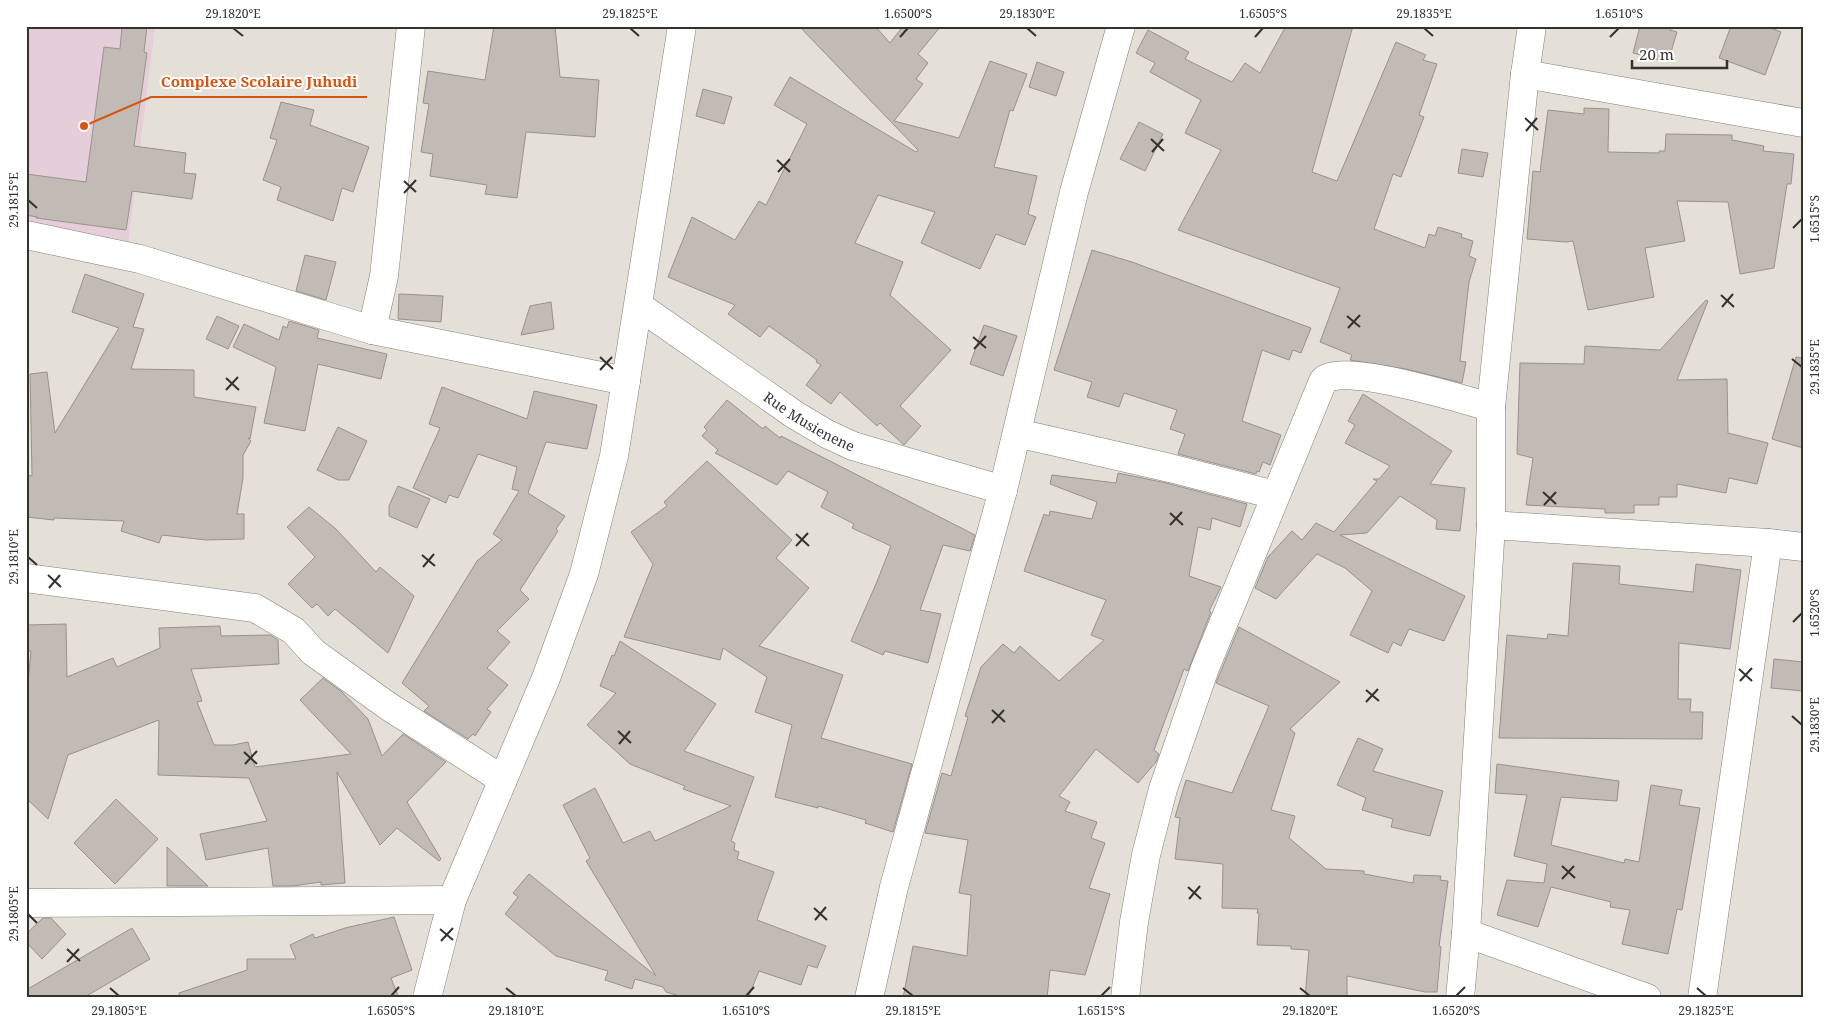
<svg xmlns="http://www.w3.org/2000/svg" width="1829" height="1024" font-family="'Noto Serif',serif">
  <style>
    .education { fill: #e5ced9 }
    .building { fill: #c2bab4; stroke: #99928c }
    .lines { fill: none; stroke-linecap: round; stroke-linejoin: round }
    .minor-casing { stroke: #837f78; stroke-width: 29 }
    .minor { stroke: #fff; stroke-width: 28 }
    .ticks { fill: none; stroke: #34322f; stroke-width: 2 }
    .labels { text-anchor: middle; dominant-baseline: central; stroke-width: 4; stroke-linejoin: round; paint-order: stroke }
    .street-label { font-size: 14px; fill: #34322f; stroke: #fff }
    .leader { fill: none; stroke: #d65510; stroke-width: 2 }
    .callout-dot { fill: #d65510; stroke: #fff; stroke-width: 2 }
    .callout-label { font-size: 15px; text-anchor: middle; font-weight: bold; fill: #d65510; stroke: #fff; stroke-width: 4; stroke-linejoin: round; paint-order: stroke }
    .neatline { fill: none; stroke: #34322f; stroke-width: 2 }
    .ticks-label { font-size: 12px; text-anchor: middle; fill: #34322f }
  </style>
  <rect width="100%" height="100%" fill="#e4dfd7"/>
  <path class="education" d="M26 26H155L128 243 26 226Z"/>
  <path class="building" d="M122 26H147L144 52 147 53 134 146 186 153 184 173 196 174 192 199 132 191 126 230 36 218 37 217 26 215V174L86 182 104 47 120 49Z
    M494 26H555L560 77 599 80 595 137 526 132 517 198 485 194 487 185 430 176 433 154 421 152 429 104 423 103 428 71 485 80Z
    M799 26H875L890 43 903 26H941L918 54 928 63 916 79 923 84 894 121 959 138 990 61 1027 74 1013 111 1010 110 994 167 1037 176 1028 214 1036 217 1025 245 996 234 980 269 921 243 935 212 878 195 855 243 903 262 890 295 951 350 900 406 921 426 904 445 880 423 877 426 840 392 831 404 806 385 821 365 816 362 817 360 769 326 760 337 728 314 735 305 668 277 692 217 735 240 759 201 766 205 807 124 774 105 790 77 916 152 918 150Z
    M1286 26H1353L1312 172 1337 181 1396 42 1426 55 1423 60 1437 64 1419 115 1424 117 1401 177 1393 174 1374 229 1425 248 1429 234 1435 236 1438 227 1462 234 1461 237 1473 241 1469 256 1476 259 1469 282 1460 361 1466 362 1462 383 1406 369 1350 360 1352 355 1320 342 1340 288 1178 230 1221 150 1185 133 1201 100 1150 72 1155 63 1136 53 1148 30 1189 52 1185 59 1232 82 1245 63 1260 73Z
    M1640 26H1671L1670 30 1677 32 1668 62 1633 53Z
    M1731 26H1766L1781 32 1765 75 1719 58Z
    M1037 62 1064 72 1056 96 1029 87Z
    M703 89 732 97 724 124 696 116Z
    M281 102 314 110 310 125 369 147 353 192 342 188 333 221 277 200 281 187 263 180 277 140 270 138Z
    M1584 108 1609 109 1608 152 1659 153V151H1665L1666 134 1732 135V140L1764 146 1763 151 1794 154 1791 184H1787L1774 268 1740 274 1728 202 1677 201 1685 241 1645 248 1654 297 1588 310 1573 241 1566 242 1527 239 1533 171 1540 172 1548 110 1584 114Z
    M1139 122 1163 134 1145 171 1120 159Z
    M1462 149 1488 153 1483 177 1458 173Z
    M1092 250 1132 262 1311 328 1301 353 1293 350 1289 360 1262 350 1242 421 1281 435 1270 465 1263 462 1259 472 1257 471 1256 474 1178 454 1185 434 1170 429 1177 410 1124 393 1119 407 1087 397 1092 382 1054 370Z
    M305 255 336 262 326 300 296 291Z
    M85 274 144 294 133 327 144 329 131 369 194 370V397L256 407 250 439 248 438 251 441 243 455V478L237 514H244V539L206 540 162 535 159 543 121 531 124 521 54 518V520L26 517V475L32 476 30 374 47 372 55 433 119 328 72 312Z
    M399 294 443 296 441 322 398 319Z
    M1706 300 1708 301 1677 380 1727 379 1728 433 1768 443 1757 484 1729 478 1726 493 1677 484V497H1659V505H1634V513H1605V509L1526 505 1533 458 1517 454 1520 363 1584 364 1585 346 1660 350Z
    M551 302 554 329 521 335 530 306Z
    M217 316 239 326 228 349 206 339Z
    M289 321 319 330 317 338 387 354 381 379 318 364 305 431 264 423 276 367 233 347 244 324 279 340 283 326 287 328Z
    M984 325 1017 336 1003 376 970 364Z
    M1796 357 1803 358V448L1772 439Z
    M442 387 527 419 534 391 597 405 587 449 546 442 528 493 565 516 556 529 558 531 520 590 529 599 497 631 510 642 487 668 508 685 487 709 491 712 475 736 473 734 468 739 424 711 429 706 402 683 477 561 502 540 493 534 519 491 512 489 517 467 478 454 458 498 449 495 446 503 413 488 440 428 429 424Z
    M1363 394 1452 451 1430 484 1465 488 1460 531 1436 529 1437 520 1400 496 1367 533 1340 535 1465 596 1444 641 1409 629 1401 646 1393 642 1388 653 1350 635 1372 591 1345 568 1317 554 1276 599 1255 588 1268 557 1292 531 1302 540 1316 523 1334 532 1377 481 1373 479H1379L1390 466 1345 443 1355 425 1348 421Z
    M727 400 763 429 765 426 780 438 781 436 975 535 970 551 943 545 920 610 941 614 928 663 885 651 883 655 851 641 876 584 891 546 852 528 854 524 821 507 828 492 788 471 777 485 715 453 718 450 702 436 707 430 704 427Z
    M338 427 367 441 349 480H338L317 470Z
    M707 461 792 540 776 558 809 588 759 646 843 675 821 738 912 764 893 832 865 823 866 820 818 806V808L775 797 792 725 755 712 767 677 723 648 720 660 624 637 653 564 631 532 667 506 664 502Z
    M1118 473 1166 483 1247 504 1240 527 1212 518 1210 530 1198 527 1189 576 1221 587 1209 611 1211 612 1188 671 1184 669 1154 750 1159 754 1156 762 1138 783 1096 749 1059 796 1070 802 1065 811 1097 822 1091 838 1105 843 1089 888 1110 894 1085 975 1050 970 1047 998H903L913 946 967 956 971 895 959 893 968 840 925 833 942 773 951 776 968 717 965 716 981 667 1003 644 1014 653 1020 646 1059 681 1104 640 1091 635 1106 600 1024 571 1044 514 1049 516 1050 511 1092 519 1097 502 1050 484 1052 475 1116 483Z
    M398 486 430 499 417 528 389 516V506Z
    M309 507 336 529 376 572 380 567 414 596 388 653 335 609 328 616 317 604 312 608 288 584 315 557 287 527Z
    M1573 563 1620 566 1619 584 1693 592 1696 564 1741 570 1730 649 1679 643 1678 699H1691L1690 712H1703L1702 739 1499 738 1507 635 1547 639 1548 634 1568 636Z
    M66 624 67 677 113 658 117 667 160 648 159 628 220 626 221 636 270 635 278 640 279 664 191 669 202 701 197 702 214 745H233L248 742 255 767 351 754 300 700 323 678 342 692 368 719 382 756 403 734 446 762 407 802 441 859 439 861 397 828 380 845 337 772 345 883 321 885V882L293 886H273L268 848 206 860 200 834 267 821 249 778 158 775 159 720 68 755 48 819 26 798V704L31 651H26V625Z
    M1239 627 1340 682 1290 729 1295 733 1271 810 1295 816 1289 838 1326 869 1364 871V874L1413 883 1414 875 1441 876 1440 880 1448 881 1439 946 1441 947 1437 992H1425L1347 976V998H1305L1309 950 1291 949V946L1257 945 1259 913H1257L1258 909 1222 908 1223 864 1175 859 1180 818 1175 817 1186 780 1232 793 1269 706 1216 683Z
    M620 641 716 704 684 751 754 777 731 841 735 843 734 850 739 852 737 859 774 872 757 920 826 946 817 968 808 965 801 985 759 971 748 998H686L666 992 663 987 635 979 632 989 605 980 608 971 556 956 505 914 518 897 513 893 529 874 656 976 586 861 590 858 563 805 595 788 623 843 650 831 655 841 731 806 683 789 685 786 630 764 587 725 616 693 600 686 612 655 614 656Z
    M1774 659 1803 662V691L1771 688Z
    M1358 738 1383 749 1373 771 1443 791 1430 836 1391 827 1393 819 1362 810 1366 798 1337 785Z
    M1497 764 1619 781 1617 801 1561 797 1551 845 1624 863 1625 859 1639 862 1651 785 1682 790 1679 805 1700 808 1682 910 1677 909 1668 954 1622 944 1630 910 1610 907 1611 902 1551 887 1538 927 1497 915 1507 880 1544 883 1547 864 1514 856 1527 795 1495 793Z
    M116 799 158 839 115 884 74 843Z
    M167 847 208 886H167Z
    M394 917 412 970 391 978 399 998H180L179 993 247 970V959H296L290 945 313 934 315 938 345 928Z
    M43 918H51L66 934 42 959 26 942V934Z
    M132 928 150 959 83 998H26V990Z"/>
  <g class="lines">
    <defs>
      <g id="minor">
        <path d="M1525 74 1803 123"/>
        <path d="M26 235 140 259 372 330 626 381"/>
        <path id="s1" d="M639 306 795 415 827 434 853 446 1003 490"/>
        <path d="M372 330 384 276 411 26"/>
        <path d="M1017 433 1170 468 1275 495"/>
        <path d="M1491 525 1768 543 1803 547"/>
        <path d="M26 578 255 608 294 631 313 652 388 706 503 780"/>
        <path d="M26 903 452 900"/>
        <path d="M1466 933 1647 998"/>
        <path d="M427 998 452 900 546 678 584 574 614 456 682 26"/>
        <path d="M869 998 894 887 1003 490 1074 192 1121 26"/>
        <path d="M1125 998 1134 922 1146 855 1163 789 1205 668 1323 381C1341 361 1463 400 1491 407"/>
        <path d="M1460 998 1466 933 1491 525V407L1525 74 1532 26"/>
        <path d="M1702 998 1768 543"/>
      </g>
    </defs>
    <use href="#minor" class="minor-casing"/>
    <use href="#minor" class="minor"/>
  </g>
  <path class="ticks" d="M233 28 243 36M630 28 639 36M1027 28 1036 36M1424 28 1433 36M900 37 908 28M1255 37 1263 28M1610 37 1619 28M1525 118 1538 130M1526 131 1537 118M1151 139 1164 151M1152 152 1163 139M777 160 790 172M778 172 790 159M404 181 416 192M404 193 416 180M28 200 37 208M1793 228 1802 219M1721 295 1734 307M1722 307 1733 294M1347 316 1360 327M1348 328 1360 315M973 337 986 348M974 349 986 336M600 357 613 369M1792 359 1802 367M600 370 612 357M226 378 239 390M226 390 238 377M1543 492 1556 504M1544 505 1556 492M1170 513 1183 525M1170 525 1182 512M796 534 809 546M796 546 808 533M422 555 435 566M28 557 37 565M423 567 434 554M48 575 61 587M49 588 60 575M1793 622 1802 613M1739 669 1752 681M1740 681 1752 668M1366 690 1379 701M1366 702 1378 689M992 710 1005 722M1792 716 1802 725M992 723 1004 710M618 731 631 743M619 744 630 731M244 752 257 764M245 764 257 751M1562 866 1575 878M1562 879 1574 866M1188 887 1201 899M1189 899 1200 886M814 908 827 920M28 914 37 923M815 920 826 907M440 929 453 940M441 941 453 928M67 949 80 961M67 962 79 949M110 988 119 996M506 988 516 996M903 988 913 996M1300 988 1310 996M1697 988 1706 996M391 996 399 987M746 996 754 987M1101 996 1110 987M1456 996 1465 987"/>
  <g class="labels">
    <g class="street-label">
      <text stroke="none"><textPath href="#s1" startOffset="206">Rue Musienene</textPath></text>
    </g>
  </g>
  <path class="leader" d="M84 126L151 97H367"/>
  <circle class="callout-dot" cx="84" cy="126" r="5"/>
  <g class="callout-label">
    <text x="259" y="87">Complexe Scolaire Juhudi</text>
  </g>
  <rect width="1829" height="1024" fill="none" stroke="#ffffff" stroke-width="55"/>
  <path d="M1632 60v8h95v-8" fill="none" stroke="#34322f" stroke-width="2.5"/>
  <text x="1639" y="60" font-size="15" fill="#34322f" stroke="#ffffff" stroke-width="4" paint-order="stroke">20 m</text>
  <rect x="28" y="28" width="1774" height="968" class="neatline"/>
  <g class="ticks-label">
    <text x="233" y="18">29.1820°E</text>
    <text x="630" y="18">29.1825°E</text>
    <text x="908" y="18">1.6500°S</text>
    <text x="1027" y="18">29.1830°E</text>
    <text x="1263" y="18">1.6505°S</text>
    <text x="1424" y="18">29.1835°E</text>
    <text x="1619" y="18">1.6510°S</text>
    <text transform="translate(14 200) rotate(-90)" y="4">29.1815°E</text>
    <text transform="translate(1815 219) rotate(-90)" y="4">1.6515°S</text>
    <text transform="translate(1815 367) rotate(-90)" y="4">29.1835°E</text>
    <text transform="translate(14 557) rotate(-90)" y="4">29.1810°E</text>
    <text transform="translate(1815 613) rotate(-90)" y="4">1.6520°S</text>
    <text transform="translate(1815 725) rotate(-90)" y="4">29.1830°E</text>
    <text transform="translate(14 914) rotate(-90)" y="4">29.1805°E</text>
    <text x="119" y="1015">29.1805°E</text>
    <text x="391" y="1015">1.6505°S</text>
    <text x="516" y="1015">29.1810°E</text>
    <text x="746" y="1015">1.6510°S</text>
    <text x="913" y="1015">29.1815°E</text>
    <text x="1101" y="1015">1.6515°S</text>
    <text x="1310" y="1015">29.1820°E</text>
    <text x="1456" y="1015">1.6520°S</text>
    <text x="1706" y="1015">29.1825°E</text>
  </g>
</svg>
